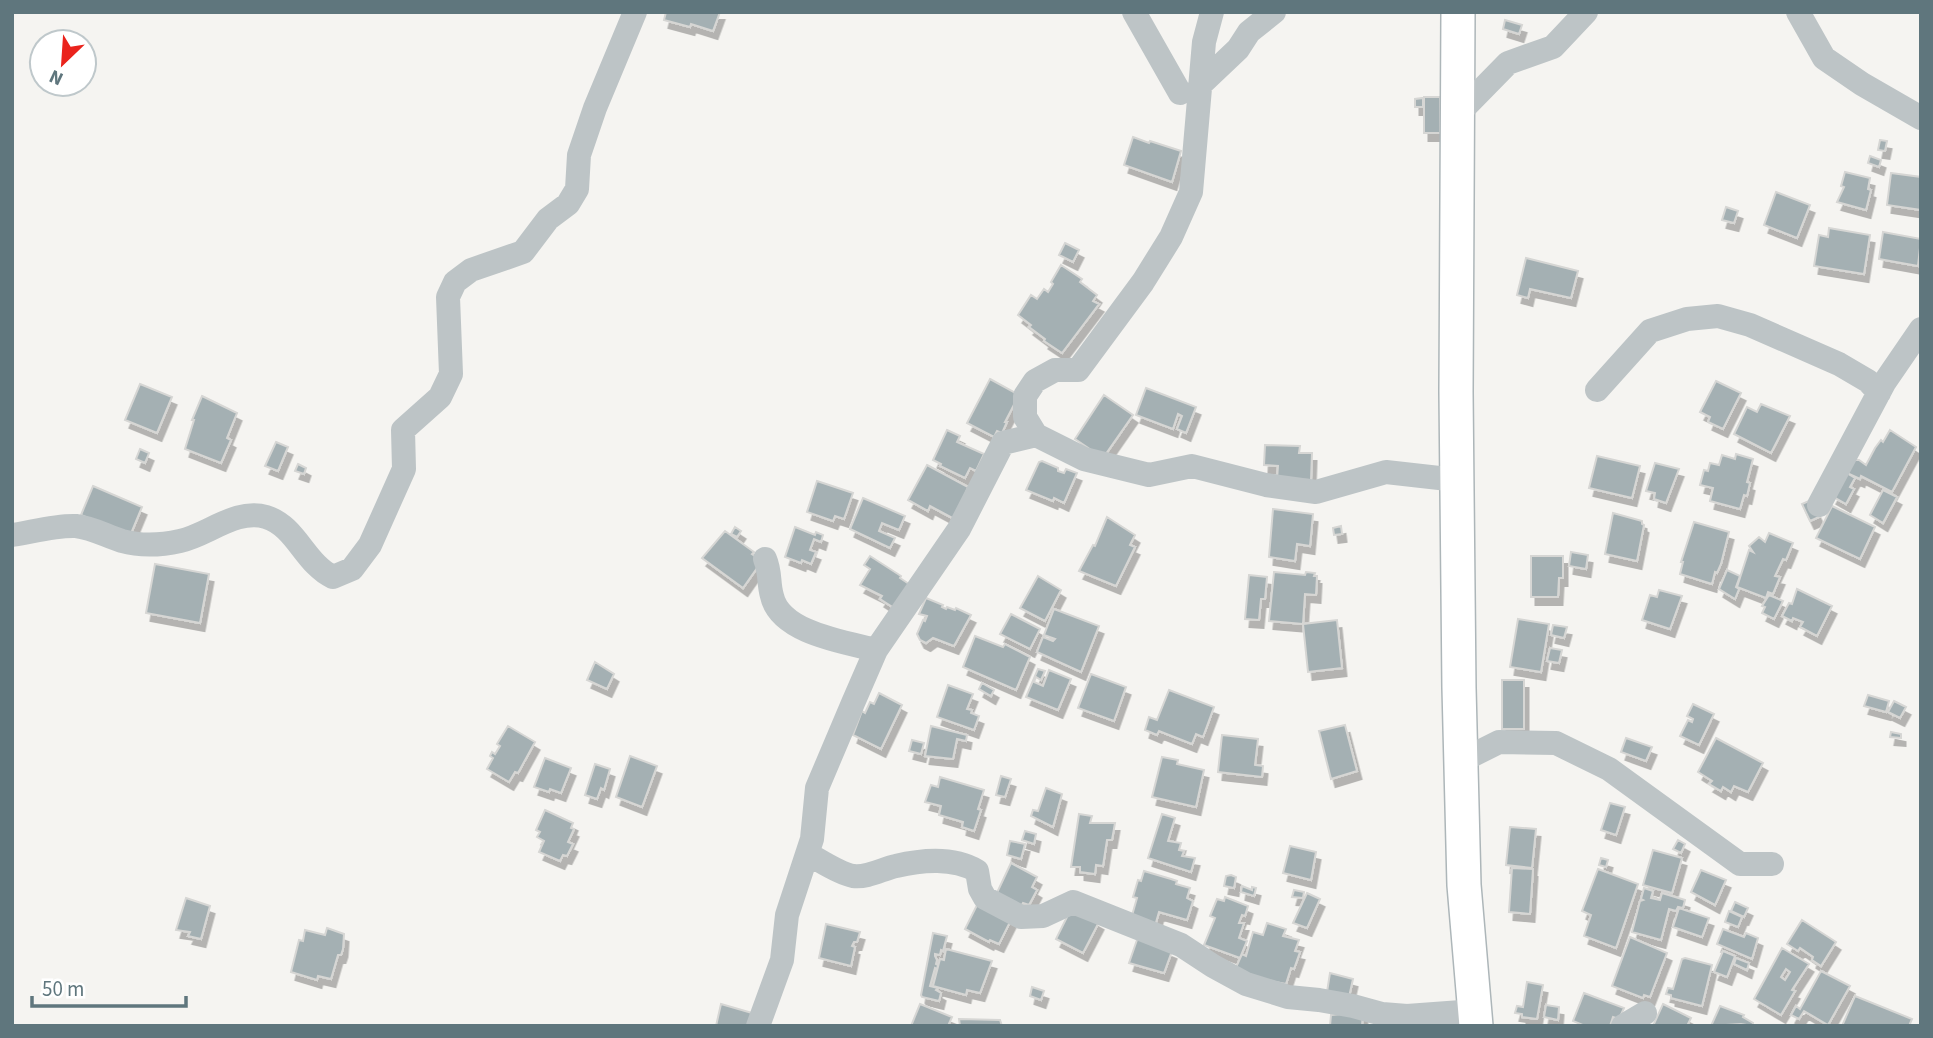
<svg xmlns="http://www.w3.org/2000/svg" width="1933" height="1038" font-family="'Source Sans 3',sans-serif">
  <style>
    .building { fill: #a4b0b3; stroke: #d6d6d4; stroke-width: 2; fill-rule: evenodd; filter: url(#shadow) }
    .lines { fill: none; stroke-linecap: round; stroke-linejoin: round }
    .secondary-casing { stroke: #adb6b9; stroke-width: 36 }
    .street { stroke: #bdc4c6; stroke-width: 24 }
    .secondary { stroke: #fff; stroke-width: 33 }
  </style>
  <defs>
    <filter id="shadow"><feDropShadow dx="4.5" dy="8" stdDeviation="0" flood-color="#0004"/></filter>
  </defs>
  <rect width="100%" height="100%" fill="#f5f4f1"/>
  <path class="building" d="M666 12H720L713 31 691 24 690 27 664 20Z
    M1505 20 1522 25 1519 34 1503 29Z
    M1424 97H1440V133H1424Z
    M1423 98V107H1415V99Z
    M1133 137 1149 143 1150 141 1181 151 1172 182 1124 165Z
    M1880 140 1887 141 1885 151 1878 150Z
    M1870 156 1881 160 1879 167 1868 163Z
    M1845 172 1870 178 1868 189 1871 190 1866 210 1837 202 1844 187 1841 186Z
    M1891 173 1921 177V210L1887 205Z
    M1776 192 1810 205 1797 238 1764 225Z
    M1726 207 1738 211 1734 223 1722 220Z
    M1829 228 1870 235 1864 274 1814 266 1819 235 1828 237Z
    M1883 232 1921 239 1918 266 1879 259Z
    M1065 243 1079 250 1073 262 1059 255Z
    M1526 258 1578 271 1571 298 1530 289 1528 298 1517 295Z
    M1061 265 1082 279 1080 282 1097 295 1093 301 1099 304 1062 353 1044 341 1045 339 1029 327 1031 325 1018 315 1031 295 1037 299 1044 289 1048 292 1053 284 1051 282Z
    M990 379 1019 395 1005 422H1007L1002 433 997 431 994 437 967 423Z
    M1716 381 1741 393 1723 429 1708 422 1710 417 1700 412Z
    M140 384 172 397 157 433 125 420Z
    M1146 388 1196 407 1186 433 1177 429 1182 416 1178 414 1173 429 1136 415Z
    M1104 395 1133 415 1103 458 1075 439Z
    M202 396 237 413 227 438 231 440 221 463 185 449 194 420H192Z
    M1761 404 1790 416 1771 453 1734 434 1747 407 1757 412Z
    M947 430 960 436 957 442 984 454 976 471 970 468 965 478 940 466 941 464 933 460Z
    M1890 430 1916 447 1892 492 1861 476 1860 479 1847 473 1854 460H1859L1866 465 1875 448 1881 440 1883 442Z
    M276 442 288 447 278 471 265 466Z
    M1265 445 1300 446 1299 453H1312L1311 480 1277 479 1278 466 1264 465Z
    M140 449 149 453 145 463 136 459Z
    M1736 454 1753 459 1747 482 1750 483 1747 496 1744 495 1740 509 1710 501 1713 488 1700 485 1704 470 1708 471 1710 463 1719 465 1722 455 1735 459Z
    M1597 456 1640 466 1632 498 1589 488Z
    M1042 461 1058 468V471L1064 473 1066 469 1077 473 1064 503 1054 498 1053 501 1026 490 1039 462Z
    M1655 463 1679 469 1666 503 1654 499 1655 493 1646 491Z
    M298 464 306 468 304 474 295 471Z
    M927 465 968 487 956 520 930 506 928 511 908 500Z
    M1845 472 1855 478 1850 487 1854 489 1846 504 1832 496Z
    M817 481 853 493 844 519 835 516 833 521 807 512Z
    M93 486 142 507 130 536 81 515Z
    M1883 490 1897 497 1883 523 1870 515Z
    M863 498 905 516 899 530 882 523 879 531 895 538 890 548 850 529Z
    M1811 500 1819 517 1810 521 1802 504Z
    M1832 506 1875 527 1860 559 1816 538Z
    M1273 509 1313 514 1310 546 1297 544 1295 561 1269 557Z
    M1613 513 1642 521V524L1644 525 1637 561 1605 554Z
    M1107 517 1135 535 1130 545 1135 547 1116 586 1079 571 1093 545 1095 546Z
    M1694 522 1729 532 1721 564 1717 573 1715 572 1712 584 1680 574 1683 562H1681Z
    M1341 526 1342 534 1334 535 1333 528Z
    M735 527 741 531 737 537 731 534Z
    M795 527 815 535 816 532 823 535 821 542 814 539 810 550 816 552 811 564 802 560 801 563 785 557Z
    M725 531 754 552 752 554 762 561 743 588 702 558Z
    M1769 533 1793 543 1786 560 1783 559 1775 576 1780 577 1773 594 1768 592 1766 598 1737 587 1749 550 1753 552 1749 546 1759 537 1765 542Z
    M1571 552 1588 555 1586 569 1569 566Z
    M870 556 901 576 900 578 909 584 894 608 880 599 882 596 860 585 870 569 864 565Z
    M1531 556H1563V578H1559L1558 597H1531Z
    M155 564 209 574 200 623 146 613Z
    M1727 570 1740 576 1736 587 1739 589 1735 599 1719 589Z
    M1274 572 1305 575 1306 572 1315 573 1314 576H1317L1316 595 1305 594 1303 624 1269 621Z
    M1249 575 1267 577 1265 599H1261L1259 620 1245 619Z
    M1038 576 1061 590 1045 621 1020 608Z
    M1797 589 1832 606 1817 636 1800 627 1803 622 1793 618 1792 621 1782 616 1789 603 1792 604Z
    M1659 590 1682 596 1670 629 1642 620 1650 595 1657 597Z
    M1769 595 1783 601 1774 619 1762 613 1765 607 1762 606Z
    M926 598 943 605 942 607 946 609 947 607 955 610 956 608 971 615 954 646 933 638 926 643 920 640 917 634 923 620 925 621 927 616 919 614Z
    M1054 609 1099 626 1081 672 1037 652 1043 637 1053 641 1055 639 1044 635Z
    M1011 614 1040 629 1030 649 1000 634Z
    M1518 619 1549 624 1541 672 1510 667Z
    M1337 620 1342 668 1308 672 1303 624Z
    M1553 625 1567 627 1564 638 1551 635Z
    M975 636 1003 647 1005 644 1030 657 1016 690 963 667Z
    M1550 648 1562 650 1559 663 1547 661Z
    M595 662 614 674 607 689 587 680Z
    M1038 669 1045 671 1041 680 1036 677 1034 682 1043 686 1049 670 1071 679 1058 710 1026 697Z
    M1091 674 1126 687 1114 721 1078 708Z
    M1502 680H1524V729H1502Z
    M982 683 994 690 991 696 979 689Z
    M948 685 973 694 967 709 972 710 971 713 979 716 974 730 937 717Z
    M1169 690 1214 707 1203 737 1196 734 1192 744 1159 731 1157 735 1145 730 1149 717 1157 720Z
    M879 693 902 705 881 749 853 735 862 711 865 713 870 702 874 704Z
    M1868 695 1889 701 1886 712 1864 706Z
    M1894 701 1906 707 1900 718 1888 712Z
    M1693 704 1714 714 1699 745 1680 736 1688 720 1692 722 1693 719 1687 716Z
    M1345 725 1357 771 1331 779 1319 731Z
    M508 726 535 742 518 773 515 772 509 782 487 769 493 758 490 756 492 752 495 754 500 746 497 744Z
    M931 726 967 735 966 741 957 739 953 759 925 756Z
    M1891 732 1901 734V738L1890 737Z
    M1222 735 1258 739 1255 765 1263 766 1262 777 1218 772Z
    M1626 738 1652 747 1646 761 1621 752Z
    M1716 738 1763 763 1748 792 1734 786 1731 792 1723 787 1721 791 1709 784 1712 781 1698 772Z
    M912 740 924 743 921 754 909 751Z
    M630 756 657 766 642 807 616 797Z
    M1162 757 1178 760 1177 764 1204 770 1196 807 1152 797Z
    M545 758 571 768 561 793 550 789 549 792 534 787Z
    M595 764 610 769 604 790 601 788 597 799 585 795Z
    M1001 776 1011 779 1005 797 996 795Z
    M940 777 984 790 978 809 981 810 974 831 962 827 963 822 939 815 941 806 925 802 931 785 938 787Z
    M1046 788 1062 794 1053 827 1031 816 1033 810 1038 811Z
    M1610 803 1625 807 1616 835 1601 830Z
    M545 810 573 823 571 828 574 829 568 842 573 844 567 856 563 855 560 861 539 852 544 841 537 837 540 832 536 830Z
    M1079 814 1092 816 1090 823H1115L1112 840H1107L1103 866 1096 865 1095 874 1080 872V867H1071Z
    M1162 814 1175 818 1168 841 1181 843 1179 850 1184 851 1182 856 1195 858 1191 872 1148 858Z
    M1510 827 1536 829 1532 868 1506 865Z
    M1025 831 1036 834 1034 844 1022 840Z
    M1678 840 1685 844 1681 853 1673 849Z
    M1010 841 1025 844 1021 859 1007 855Z
    M1290 846 1316 852 1311 880 1283 873Z
    M1653 850 1682 858 1672 893 1643 885Z
    M1601 858 1608 860 1606 867 1599 865Z
    M1011 863 1037 877 1032 887 1037 890 1029 905 1023 903 1018 912 994 899Z
    M1512 868 1533 869 1530 914 1509 912Z
    M1598 869 1638 884 1616 948 1584 936 1591 915 1582 911Z
    M1701 870 1726 880 1715 905 1691 892Z
    M1144 871 1171 879 1177 881 1176 884 1190 888 1187 898 1193 901 1187 920 1159 912 1155 926 1131 919 1137 898 1133 897 1138 880 1141 881Z
    M1231 875 1236 877 1234 888 1224 886 1226 876Z
    M1242 886 1252 890V887L1256 888 1254 896 1241 892Z
    M1644 888 1653 891 1651 898 1660 900 1662 893 1685 900 1683 908 1678 907 1676 911 1669 909 1661 940 1632 932 1640 901 1643 900 1641 899Z
    M1294 890 1304 892 1303 898 1292 897Z
    M1307 893 1320 899 1307 928 1293 923Z
    M1225 897 1248 906 1245 916 1242 915 1239 923H1244L1239 938 1247 941 1240 958 1204 945 1215 918 1210 916 1217 899 1224 901Z
    M186 898 210 906 201 939 188 936 190 932 176 930Z
    M1735 902 1748 908 1744 917 1731 911Z
    M978 903 1011 920 999 944 990 940 989 942 965 929Z
    M1072 907 1099 922 1083 953 1056 939Z
    M1679 908 1709 918 1702 937 1673 927Z
    M1729 911 1742 917 1738 927 1725 922Z
    M1802 920 1836 942 1821 966 1812 960 1813 957 1800 948 1798 951 1787 944Z
    M1267 923 1286 929 1283 936 1299 940 1295 951 1300 952 1294 969 1291 968 1286 984 1233 974 1242 954 1246 956 1253 932 1263 935Z
    M826 924 860 932 857 942H854L852 946 855 947 851 966 819 958Z
    M327 928 344 934 343 949 341 955H338L331 979 318 976 317 980 291 972 299 940 303 941 305 930 325 935Z
    M1723 929 1744 937 1746 933 1758 938 1752 959 1717 944Z
    M933 933 947 936 943 951 941 950 940 955 935 954V956L937 960 936 964 938 965 937 969 935 968 930 986 938 988 936 990 941 993 939 1001 922 997 921 995Z
    M1138 937 1172 951 1164 973 1129 963Z
    M1630 937 1667 953 1650 997 1644 995 1643 998 1612 986Z
    M1782 948 1809 964 1792 990 1795 991 1781 1015 1754 999ZM1786 969 1790 972 1785 980 1781 977Z
    M946 949 992 961 980 993 967 990 966 995 933 986 940 959 944 960Z
    M1723 951 1735 956 1727 977 1714 972Z
    M1685 958 1712 965 1702 1006 1671 998V995L1666 994 1668 988 1673 989 1682 959Z
    M1736 958 1749 963 1747 970 1734 964Z
    M1821 971 1850 986 1828 1025 1804 1011 1799 1019 1791 1015 1796 1006 1800 1009Z
    M1330 973 1353 979 1349 997 1327 992Z
    M1527 982 1543 985 1537 1019 1522 1017V1014L1515 1013 1517 1006 1523 1007Z
    M1032 987 1044 991 1041 1000 1030 996Z
    M1584 993 1624 1008 1619 1019 1613 1017 1610 1026H1585L1573 1021Z
    M1855 996 1912 1019 1909 1026H1842Z
    M721 1004 752 1013 749 1026H716Z
    M920 1004 952 1017 948 1026H911Z
    M1663 1004 1691 1018 1687 1026H1653Z
    M1546 1005 1559 1007 1558 1020 1544 1017Z
    M1720 1006 1744 1015 1743 1017 1753 1023 1752 1026 1741 1024 1711 1026Z
    M1363 1012 1362 1026H1330L1331 1015Z
    M959 1019 1000 1020 1002 1026H960Z"/>
  <g class="lines">
    <defs>
      <path id="secondary" d="M1458 12 1456 392 1459 688 1464 885 1476 1026"/>
    </defs>
    <use href="#secondary" class="secondary-casing"/>
    <path class="street" d="M1134 12 1180 93
      M1798 12 1824 58 1862 84 1921 118
      M1200 85 1238 49 1249 32 1274 12
      M1458 114 1508 63 1553 47 1586 12
      M1597 390 1650 331 1687 319 1718 316 1750 325 1839 364 1868 381 1879 393
      M1036 435 1025 417V396L1035 381 1055 370H1078L1143 282 1171 237 1191 192 1204 42 1212 12
      M1819 505 1884 383 1921 329
      M12 535C32 532 56 525 76 526 93 528 106 536 122 541 140 546 162 545 180 541 208 535 236 508 266 517 296 526 305 564 333 577L352 569 370 545 404 469 403 430 440 397 451 374 448 297 455 282 471 270 523 252 548 219 568 204 577 189 579 155 595 108 635 12
      M765 559C771 573 768 583 772 596 780 633 845 642 876 650
      M1461 761 1499 742 1556 743 1609 769 1740 864H1772
      M808 854C821 861 838 873 853 876 868 878 882 869 896 866 921 860 954 857 977 871L980 889 985 898 1021 917 1043 916 1073 902 1181 945 1213 966 1246 984 1288 997 1319 1000 1353 1006 1382 1014 1407 1016 1475 1011
      M758 1026 782 960 787 915 812 839 817 788 853 703 876 650 959 529 1003 443 1036 435 1084 459 1149 475 1192 466 1266 485 1316 492 1386 472 1457 480
      M1623 1026 1645 1013"/>
    <use href="#secondary" class="secondary"/>
  </g>
  <rect width="1933" height="1038" fill="none" stroke="#5f767d" stroke-width="28"/>
  <g transform="translate(63 63) rotate(205)"><circle r="33" fill="#ffffff" stroke="#bfc8cb" stroke-width="2"/>
  <path d="M0-5L12 26L0 18L-12 26Z" fill="#ea231c"/>
  <text y="-10" font-size="19" font-weight="bold" text-anchor="middle" fill="#5f767d">N</text>
  </g>
  <path d="M32 996v10h154v-10" fill="none" stroke="#5f767d" stroke-width="3.5"/>
  <text x="42" y="996" font-size="21" fill="#5f767d" stroke="#ffffff" stroke-width="5" paint-order="stroke">50 m</text>
</svg>
